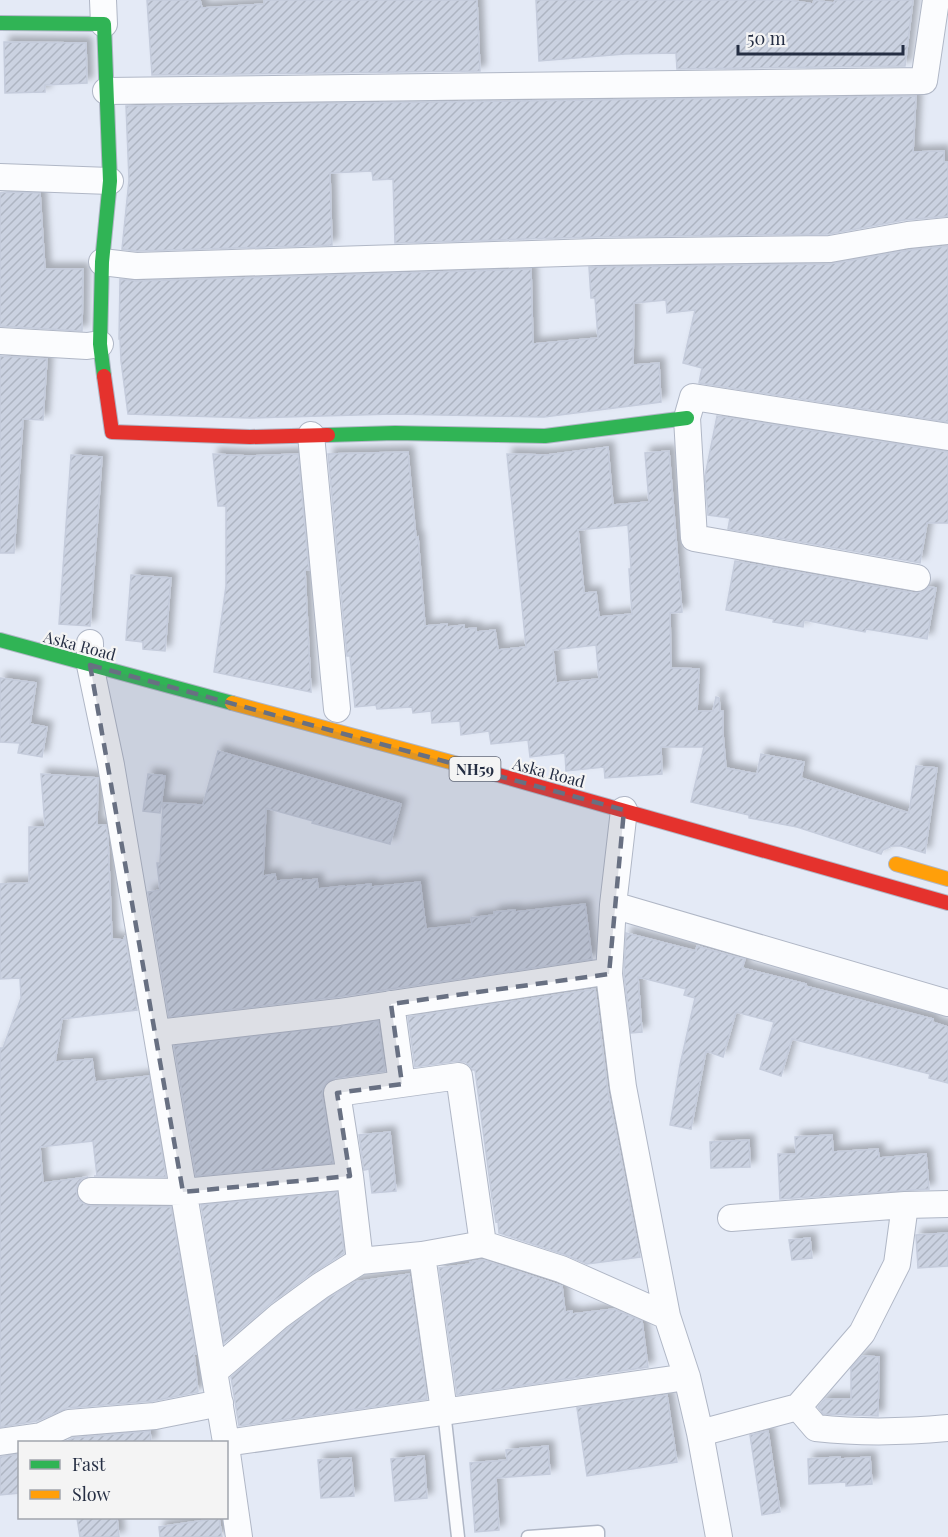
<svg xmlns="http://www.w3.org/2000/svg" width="948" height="1537" font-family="'Playfair Display',serif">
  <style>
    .building { fill: url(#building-hatch); stroke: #c5ccdc; stroke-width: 1.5; fill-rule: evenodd; filter: url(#shadow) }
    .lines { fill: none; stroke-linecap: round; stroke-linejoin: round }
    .lane-casing { stroke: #b0b7c6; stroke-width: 15 }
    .street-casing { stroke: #b0b7c6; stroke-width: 28 }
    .fast-casing { stroke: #b0b7c6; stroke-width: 16 }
    .slow-casing { stroke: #b0b7c6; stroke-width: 16 }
    .jam-casing { stroke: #b0b7c6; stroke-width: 16 }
    .lane { stroke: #fbfcfe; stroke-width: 12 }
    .street { stroke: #fbfcfe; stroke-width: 26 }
    .fast { stroke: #30b455; stroke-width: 14 }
    .slow { stroke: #ff9f0a; stroke-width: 14 }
    .jam { stroke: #e5322d; stroke-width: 14 }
    .marked { fill: #687082; fill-opacity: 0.2; stroke: #687082; stroke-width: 4.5; stroke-dasharray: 12 8; stroke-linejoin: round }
    .labels { text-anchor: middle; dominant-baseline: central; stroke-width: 4.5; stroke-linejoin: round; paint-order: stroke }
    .shield { fill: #f4f4f4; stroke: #636978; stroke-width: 1.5 }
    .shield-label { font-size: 15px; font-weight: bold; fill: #252e43 }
    .street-label { font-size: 16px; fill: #252e43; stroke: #f4f4f4 }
  </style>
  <defs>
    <pattern id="building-hatch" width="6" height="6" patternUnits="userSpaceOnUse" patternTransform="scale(1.5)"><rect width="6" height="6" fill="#cbd2e1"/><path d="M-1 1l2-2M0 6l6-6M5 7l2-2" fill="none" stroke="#aeb5c2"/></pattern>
    <filter id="shadow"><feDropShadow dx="5.5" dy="-5.5" stdDeviation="3" flood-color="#0004"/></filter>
  </defs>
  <rect width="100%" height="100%" fill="#e4eaf6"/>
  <path class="building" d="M147 0H200L202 8 264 4V0H477L480 71 152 75Z
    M536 0H789L813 4 814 0 834 3 835 0H913L905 66 677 69 676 53 625 54 539 61Z
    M4 42 86 43 87 83 45 85V92L5 93Z
    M916 96 913 152 944 151V162H948V216L905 220 829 234 596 237 395 243 393 179 373 180 372 171 330 173 332 245 137 251 122 249 129 180 126 106Z
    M8 192 40 193 45 269H83L82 331 0 326V193Z
    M948 246V422L699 383 702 368 683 363 695 310 667 313 666 300 634 303 633 365 659 363 661 402 544 417 394 414 250 418 128 414 121 361 120 339H119L120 279 136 281 531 269 533 344 598 338 595 298H591L589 267 830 264 910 250Z
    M0 356 47 359 43 420 23 419 14 553H0Z
    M717 416 948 452V523H927L920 563 728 529 730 518 708 515 705 476Z
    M608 447 613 505 649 502 645 453 669 451 682 612 670 613 671 668 699 669 697 711H713L716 697 719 698 720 711H723V734L726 768 757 774 761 754 804 762 801 778 909 813 916 766 937 768 925 853 901 846H892L883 850 881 854 797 827 749 818V815L691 802 704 747H661L662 774 605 778 604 767 566 771 565 753 530 757 528 740 491 744 489 731 461 735 460 721 432 723 431 711 413 713 412 707 377 709 376 705 355 707 350 656H347L328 454 408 452 416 538 418 537 425 626 447 624V627L464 625V629L476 628V632L495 630 498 650 526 647 507 454 547 455ZM628 525 631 569H629L632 614 599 617 596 592 584 593 578 530ZM596 645 599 679 556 683 553 650Z
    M213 454 249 456 298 454 309 570H305L311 692 214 672 226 586V506H218Z
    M71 455 102 457 90 626 59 624Z
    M735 561 914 593 923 592 929 587 936 588 927 639 866 629 865 632 804 620 803 627 773 622 774 619 726 610Z
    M131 575 171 578 165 651 143 649V642L126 640Z
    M0 678 36 683 30 724 47 727 42 757 18 753 20 743 0 742Z
    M218 751 401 804 390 844 312 823 313 821 266 808 263 876 275 874 276 881 301 879V881L317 879 318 889 344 886V887L371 884V887L420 882 426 929 472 924 471 918 494 915V912L515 910V912L585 904 592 959 337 997 169 1017 148 892 160 890 157 863H160L163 803 203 805Z
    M41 774 98 778 97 825H106L108 839 112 939 124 940 125 936 137 1010 62 1019 55 1062 92 1059 95 1082 149 1076 166 1177 94 1176H97L93 1141 40 1147 43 1183 88 1177 83 1178 78 1183 76 1190 78 1199 84 1204 91 1206 171 1207 196 1354H194L198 1392 153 1401 67 1408 37 1421 0 1427V1048H3L21 998 20 978 0 979V884L29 883V827H45Z
    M148 774 165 776 160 813 143 811Z
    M626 933 696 951 697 946 736 957 745 959 742 968 806 984 805 986 933 1019 932 1022 948 1027V1083L929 1078 930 1074 792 1039 781 1076 760 1069 774 1022 736 1012 723 1057 706 1051 691 1129 670 1125 680 1065 695 998 684 995 686 989 638 977 642 1032 631 1033 624 974Z
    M595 989 608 1092 640 1257 587 1264 566 1255 499 1233 498 1221 496 1222 492 1198 475 1070H472L470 1066 465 1062 458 1061 415 1067 408 1017Z
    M378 1021 385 1071 335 1078 327 1082 323 1088 322 1095 333 1163 196 1176 174 1046Z
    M390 1132 396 1191 372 1193 369 1169 364 1170 359 1135Z
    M832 1135 833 1152 878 1149 879 1158 926 1154 929 1189 780 1199 778 1154H796L795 1137Z
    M749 1140 750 1167 711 1168 710 1142Z
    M337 1192 344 1253 311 1274 270 1304 224 1343 201 1205Z
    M948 1233V1266L918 1268 916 1235Z
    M810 1238 812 1258 792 1260 789 1240Z
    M483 1260 562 1286 565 1312 572 1311V1314L614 1309 642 1321 648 1367 457 1395 439 1268 471 1264 470 1262Z
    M409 1274 427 1399 239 1426 231 1377 288 1328 328 1298 355 1282Z
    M862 1356 879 1357 878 1416 823 1414 818 1407 825 1399H851V1368Z
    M667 1395 677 1462 587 1476 577 1408Z
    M150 1431 151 1443H63L73 1438Z
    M768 1431 780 1512 762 1515 750 1435Z
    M548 1446 550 1474 496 1478 499 1530 475 1532 470 1463 507 1460 506 1450Z
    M20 1454V1493L0 1495V1457Z
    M424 1456 427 1498 395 1501 391 1459Z
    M840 1457V1459L870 1457 872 1484 846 1486V1482L809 1484 808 1459Z
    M351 1458 354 1496 321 1498 318 1460Z
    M77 1518H117L119 1537H80Z
    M219 1518 222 1537H160L159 1527Z"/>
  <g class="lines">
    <defs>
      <path id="lane" d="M444 1411 458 1537
        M528 1537 598 1532V1537"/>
      <path id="street" d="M103 0 104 24
        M106 91 924 81 936 0
        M0 177 110 181
        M102 262 136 266 596 252 830 249 908 235 948 231
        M0 341 87 346 100 344
        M311 435 337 709
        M917 578 694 538 687 418 693 397 948 437
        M90 643V665L111 765 226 1442
        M624 810 613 905 609 974 623 1087 667 1316 687 1377 700 1433 719 1537
        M613 905 948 1003
        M391 1004 402 1084
        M157 1033 339 1012 598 973 609 974
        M91 1191 183 1192 350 1176
        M731 1218 905 1205
        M422 1255 444 1411
        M360 1261 350 1176 337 1093 459 1076 483 1244
        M214 1372 279 1316 320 1286 360 1261 422 1255 483 1244 561 1269 667 1316
        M798 1407 862 1333 897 1264 905 1205 948 1204
        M700 1433 798 1407 816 1428C860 1433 905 1432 948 1428
        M0 1442 41 1436 69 1423 155 1416 220 1403
        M226 1443 687 1377
        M226 1446 239 1537"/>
      <path id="fast" d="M0 23 104 24 110 181 102 262 100 344 104 376
        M328 435 395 433 545 436 687 418
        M0 640 232 703"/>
      <path id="slow" d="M232 703 495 774
        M896 864 948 879"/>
      <path id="jam" d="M104 376 112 432 250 437 328 435
        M495 774 948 903"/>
    </defs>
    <use href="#lane" class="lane-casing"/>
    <use href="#street" class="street-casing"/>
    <use href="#fast" class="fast-casing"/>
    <use href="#slow" class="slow-casing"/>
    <use href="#jam" class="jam-casing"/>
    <use href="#lane" class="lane"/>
    <use href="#street" class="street"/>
    <use href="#fast" class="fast"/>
    <use href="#slow" class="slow"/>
    <use href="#jam" class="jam"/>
  </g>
  <path class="marked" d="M90 665 624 810 609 974 391 1004 402 1084 337 1093 350 1176 183 1192Z"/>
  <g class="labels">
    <rect class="shield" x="449.5" y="757" width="51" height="24" rx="4.5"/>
    <g class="shield-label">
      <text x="475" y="769">NH59</text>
    </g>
    <g class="street-label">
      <text transform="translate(80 645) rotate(15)">Aska Road</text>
      <text transform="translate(549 772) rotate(15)">Aska Road</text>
    </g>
  </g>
  <rect x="18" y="1441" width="210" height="78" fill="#f4f4f4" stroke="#a1a5ad" stroke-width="1.5"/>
  <rect x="30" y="1460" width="30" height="9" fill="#30b455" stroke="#a1a5ad" stroke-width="1.5"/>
  <text x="72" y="1471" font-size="18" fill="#252e43">Fast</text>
  <rect x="30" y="1490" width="30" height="9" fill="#ff9f0a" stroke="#a1a5ad" stroke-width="1.5"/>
  <text x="72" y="1501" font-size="18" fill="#252e43">Slow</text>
  <path d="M738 45v9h165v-9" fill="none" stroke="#252e43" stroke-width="3"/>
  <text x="747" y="45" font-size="18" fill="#252e43" stroke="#f4f4f4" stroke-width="4.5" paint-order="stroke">50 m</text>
</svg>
